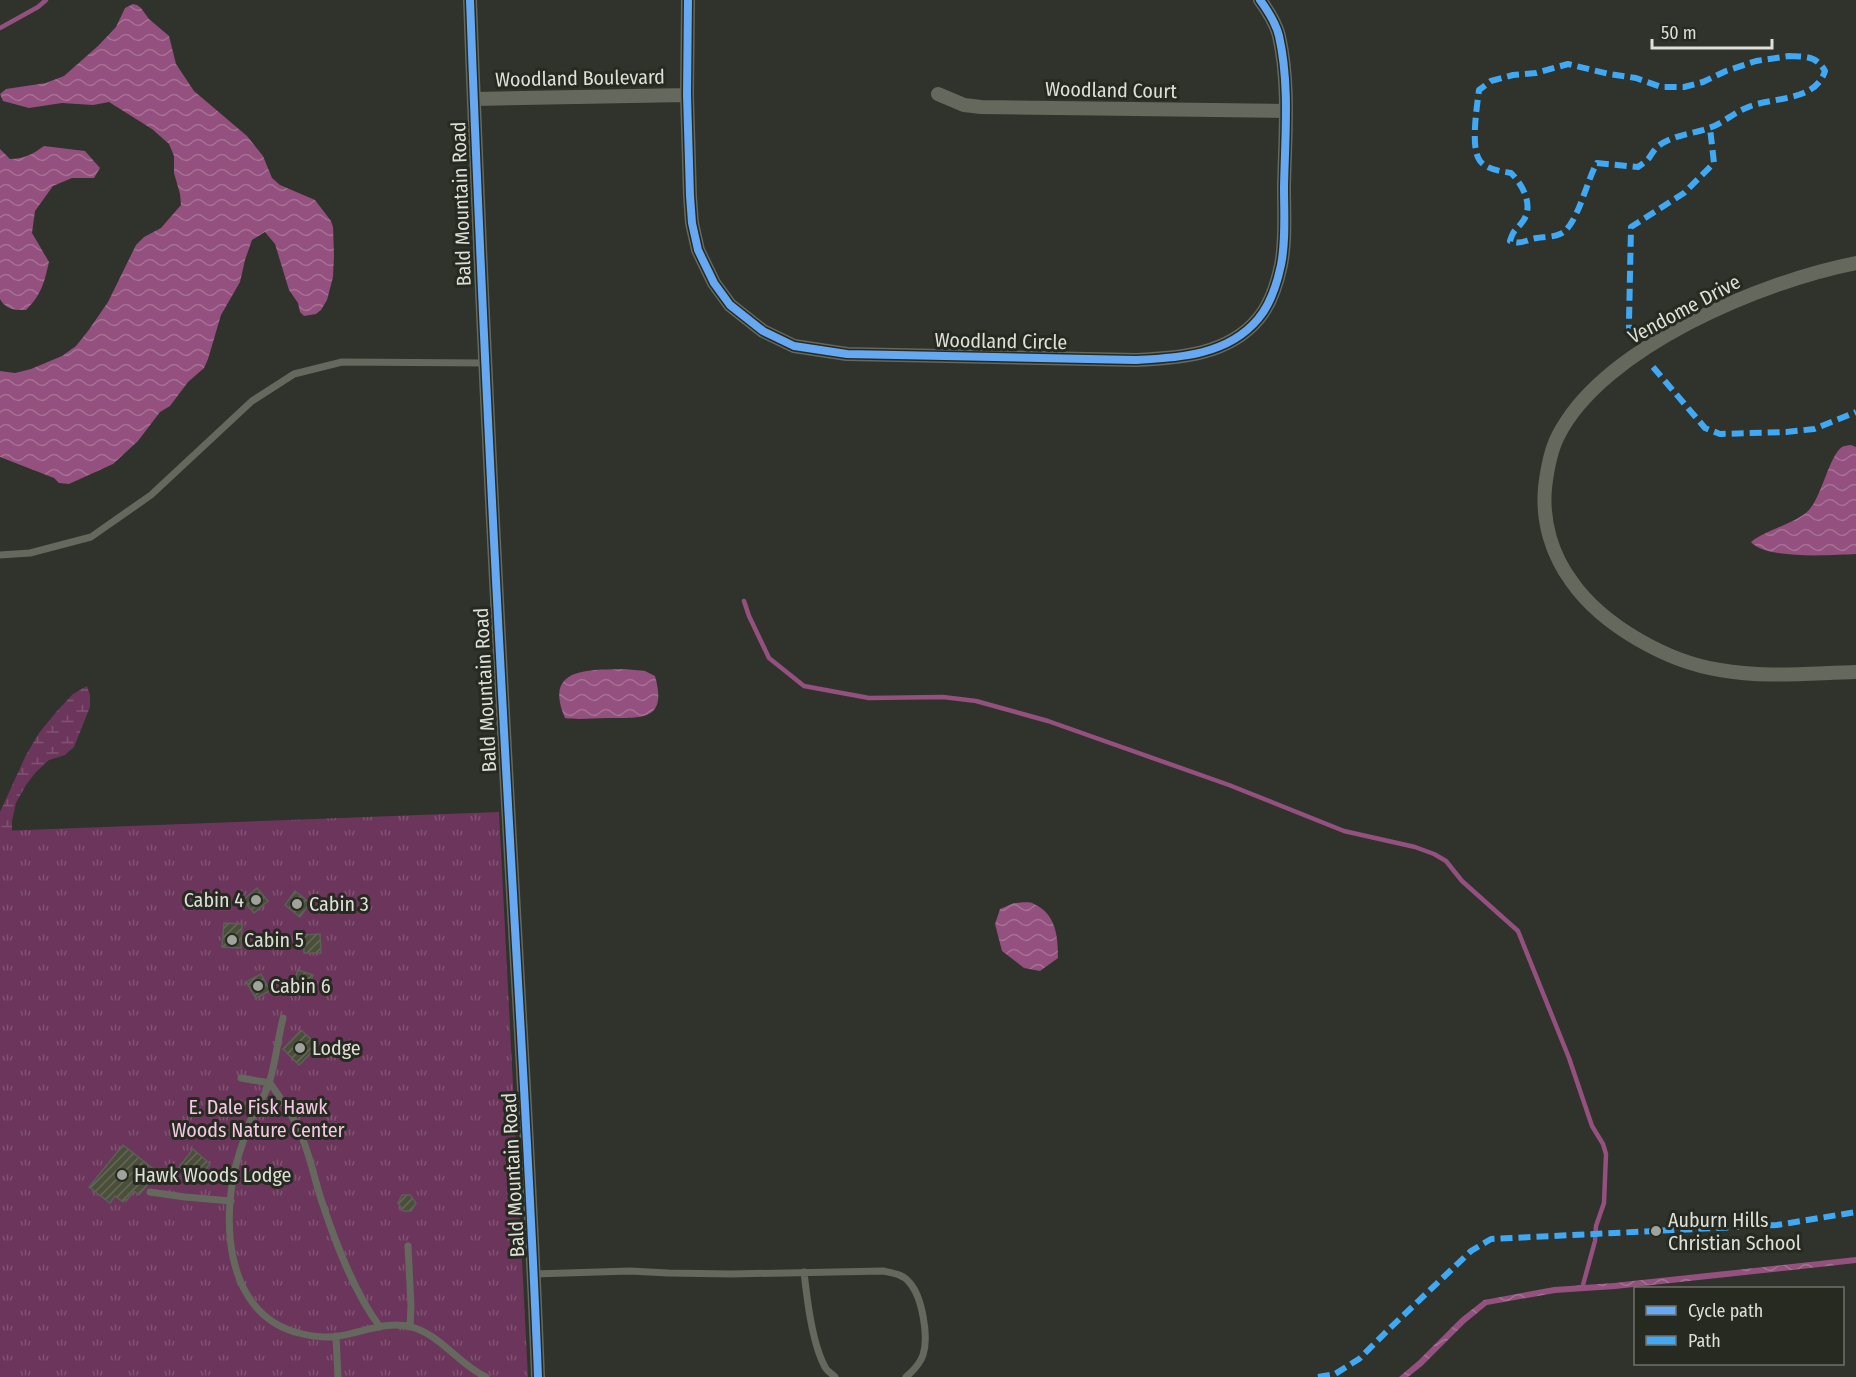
<svg xmlns="http://www.w3.org/2000/svg" width="1856" height="1377" font-family="'Fira Sans Condensed',sans-serif">
  <style>
    .wetland { fill: url(#wetland-marsh) }
    .park { fill: url(#park-tufts) }
    .water { fill: url(#water-waves) }
    .lines { fill: none; stroke-linecap: round; stroke-linejoin: round }
    .stream { stroke: #94507e; stroke-width: 4.5 }
    .building { fill: url(#building-hatch); stroke: #5d5e59; stroke-width: 1.5 }
    .lane { stroke: #65685c; stroke-width: 7 }
    .street { stroke: #65685c; stroke-width: 14 }
    .quiet { stroke: #3fa9f5; stroke-width: 6; stroke-dasharray: 12 6; stroke-linecap: butt }
    .cycleway-casing { stroke: #272a20; stroke-width: 11 }
    .cycleway { stroke: #66a8f1; stroke-width: 8 }
    .poi-dot { fill: #a0a29c; stroke: #272a20; stroke-width: 2 }
    .labels { text-anchor: middle; dominant-baseline: central; stroke-width: 6; stroke-linejoin: round; paint-order: stroke }
    .street-label { font-size: 20px; fill: #dddfd8; stroke: #272a20 }
    .poi-label { font-size: 20px; fill: #dddfd8; stroke: #272a20; text-anchor: start }
    .park-label { font-size: 20px; fill: #f3c8e3; stroke: #272a20 }
  </style>
  <defs>
    <pattern id="wetland-marsh" width="20" height="14" patternUnits="userSpaceOnUse" patternTransform="scale(1.5)"><rect width="20" height="14" fill="#6c355b"/><path d="M1 5h8M5 5V1M11 12h8M15 12V8" fill="none" stroke="#815272"/></pattern>
    <pattern id="park-tufts" width="24" height="20" patternUnits="userSpaceOnUse" patternTransform="scale(1.5)"><rect width="24" height="20" fill="#6c355b"/><path d="M3 7l-1-3M5 7V3M7 7l1-3M15 17l-1-3M17 17v-4M19 17l1-3" fill="none" stroke="#815272"/></pattern>
    <pattern id="water-waves" width="16" height="10" patternUnits="userSpaceOnUse" patternTransform="scale(1.5)"><rect width="16" height="10" fill="#94507e"/><path d="M0 5q4-4 8 0t8 0" fill="none" stroke="#a77195"/></pattern>
    <pattern id="building-hatch" width="6" height="6" patternUnits="userSpaceOnUse" patternTransform="scale(1.5)"><rect width="6" height="6" fill="#4a4f3a"/><path d="M-1 1l2-2M0 6l6-6M5 7l2-2" fill="none" stroke="#646856"/></pattern>
  </defs>
  <rect width="100%" height="100%" fill="#30322c"/>
  <path class="wetland" d="M87 686 90 695V707L74 747 65 755 49 760 36 772 26 785 16 803 12 821V845L0 865V812L26 755 39 733 57 711 73 694Z"/>
  <path class="park" d="M499 812 528 1377H0V831Z"/>
  <path class="water" d="M133 4 137 5 141 8 149 19 169 36 176 64 194 91 247 136 263 156 272 178 280 185 315 200 331 221 333 227 334 255 333 277 327 300 321 310 316 314 304 316 300 312 298 303 289 290 275 244 265 232 252 240 245 260 240 282 221 315 208 359 204 368 188 382 170 406 160 412 138 441 113 464 69 484 59 483 54 478 0 457V371L15 373 31 369 62 356 76 346 88 331 108 302 136 245 144 237 161 228 181 205 180 194 174 173V156L169 144 152 129 109 102 93 105 62 103 29 108 3 101 0 94 6 89 46 83 64 76 98 46 116 27 125 8Z
    M44 146 85 151 100 168 94 178H72L53 186 35 211 32 233 49 262C44 283 42 294 26 310 15 310 6 310 0 299V149L10 159C24 159 33 154 44 146Z
    M1851 445 1856 447V554C1833 555 1766 560 1751 542 1765 530 1795 524 1809 510 1822 496 1829 456 1842 447 1843 446 1850 445 1851 445Z
    M624 669 645 671 655 676C668 722 641 718 607 718 592 718 580 720 565 718 543 667 588 670 624 669Z
    M1014 903C1020 903 1029 901 1034 904 1056 914 1058 936 1058 958L1040 971 1024 968 1002 951 995 924 1000 909Z
    M1856 1257V1263L1615 1289 1555 1293 1487 1305 1465 1323 1422 1366 1408 1377H1399L1418 1361 1461 1318 1484 1300 1554 1287 1614 1283Z"/>
  <g class="lines">
    <path class="stream" d="M0 28 38 7 46 0
      M744 601 749 616 769 658 804 686 869 698 943 697 976 701 1048 721 1229 785 1344 831 1415 847 1434 854 1446 861 1462 881 1518 931 1569 1058 1592 1126 1603 1144 1606 1154 1604 1203 1596 1226 1595 1241 1583 1285"/>
  </g>
  <path class="building" d="M257 888 268 901 254 913 243 900Z
    M295 891 310 903 300 917 285 905Z
    M224 923 242 924 241 948 222 947Z
    M320 934 321 953H304L303 935Z
    M298 970 313 975 307 993 292 988Z
    M261 974 270 991 256 998 246 982Z
    M301 1030 318 1046 299 1065 283 1049Z
    M123 1145 152 1168 143 1180 148 1184 139 1195 134 1191 126 1201 125 1199 123 1202 115 1196 110 1203 89 1187Z
    M193 1149 210 1164 196 1181 179 1167Z
    M402 1195H410L416 1203 411 1211H403L398 1203Z"/>
  <g class="lines">
    <path class="lane" d="M0 555 30 553 91 537 151 495 252 401 294 374 342 362 485 363
      M283 1018C278 1038 276 1060 270 1080 267 1093 258 1105 252 1117 247 1128 244 1140 240 1151 220 1212 222 1314 299 1333 316 1338 336 1338 353 1333 373 1328 394 1321 415 1328 443 1338 460 1365 486 1377
      M241 1078 270 1083C280 1097 289 1110 297 1126 308 1147 313 1173 320 1196 334 1239 353 1291 380 1327
      M150 1192 185 1197 231 1201
      M408 1246 411 1306 410 1327
      M804 1272C807 1299 812 1343 825 1367 827 1371 832 1374 835 1377
      M534 1274 630 1271 668 1273 731 1274 883 1271C892 1273 903 1274 909 1282 922 1296 929 1336 923 1355 920 1364 913 1371 906 1377
      M336 1336 338 1377"/>
    <path class="street" d="M470 0C481 298 496 595 513 893 522 1054 532 1215 538 1377
      M688 0 687 95 690 196 692 223 698 250 714 283 730 305 763 331 794 346 847 354 1136 360C1179 358 1228 355 1258 319 1271 304 1277 284 1281 265 1286 240 1284 212 1284 187 1285 137 1290 85 1279 36 1276 23 1268 11 1260 0
      M938 94 964 105 981 107 1286 111
      M474 99 687 95
      M1856 263C1763 281 1603 347 1558 436 1550 452 1547 470 1545 488 1542 522 1552 555 1572 582 1603 626 1668 662 1720 670 1764 678 1811 673 1856 672"/>
    <path class="quiet" d="M1789 56C1805 57 1816 55 1825 71 1815 103 1771 96 1746 108 1733 113 1722 124 1709 128 1692 134 1672 135 1657 147 1654 150 1651 155 1649 158 1646 162 1642 164 1638 167L1597 163C1587 179 1577 228 1560 234 1554 237 1544 237 1537 238 1524 240 1523 245 1510 241 1514 228 1516 231 1523 221 1534 206 1523 185 1511 173 1501 171 1487 170 1480 161 1470 148 1477 107 1479 90L1491 81 1513 75 1536 73 1568 64 1609 74 1636 78 1661 87H1684L1703 82 1726 71 1756 61Z
      M1632 336 1629 330V322L1631 227 1684 193 1714 163 1710 128
      M1653 367 1705 428 1720 434 1786 432 1814 429 1856 412
      M1318 1377 1335 1374 1359 1359 1388 1330 1471 1251 1491 1239 1777 1225 1856 1212"/>
    <defs>
      <path id="cycleway" d="M470 0C481 298 496 595 513 893 522 1054 532 1215 538 1377
        M688 0 687 95 690 196 692 223 698 250 714 283 730 305 763 331 794 346 847 354 1136 360C1179 358 1228 355 1258 319 1271 304 1277 284 1281 265 1286 240 1284 212 1284 187 1285 137 1290 85 1279 36 1276 23 1268 11 1260 0"/>
    </defs>
    <use href="#cycleway" class="cycleway-casing"/>
    <use href="#cycleway" class="cycleway"/>
  </g>
  <g class="poi-dot">
    <circle cx="256" cy="900" r="6"/>
    <circle cx="297" cy="904" r="6"/>
    <circle cx="232" cy="940" r="6"/>
    <circle cx="258" cy="986" r="6"/>
    <circle cx="300" cy="1048" r="6"/>
    <circle cx="122" cy="1175" r="6"/>
    <circle cx="1656" cy="1231" r="6"/>
  </g>
  <g class="labels">
    <g class="street-label">
      <text transform="translate(580 78) rotate(-1)">Woodland Boulevard</text>
      <text transform="translate(1111 90) rotate(1)">Woodland Court</text>
      <text transform="translate(461 204) rotate(-92)">Bald Mountain Road</text>
      <text transform="translate(1684 309) rotate(-28)">Vendome Drive</text>
      <text transform="translate(1001 341) rotate(1)">Woodland Circle</text>
      <text transform="translate(485 690) rotate(-93)">Bald Mountain Road</text>
      <text transform="translate(513 1175) rotate(-93)">Bald Mountain Road</text>
    </g>
    <g class="poi-label">
      <text x="244" y="900" text-anchor="end">Cabin 4</text>
      <text x="309" y="904">Cabin 3</text>
      <text x="244" y="940">Cabin 5</text>
      <text x="270" y="986">Cabin 6</text>
      <text x="312" y="1048">Lodge</text>
      <text x="134" y="1175">Hawk Woods Lodge</text>
      <text x="1668" y="1220">Auburn Hills<tspan x="1668" dy="23">Christian School</tspan></text>
    </g>
    <g class="park-label">
      <text x="258" y="1107">E. Dale Fisk Hawk<tspan x="258" dy="23">Woods Nature Center</tspan></text>
    </g>
  </g>
  <rect x="1634" y="1287" width="210" height="78" fill="#272a20" stroke="#70726a" stroke-width="1.5"/>
  <rect x="1646" y="1306" width="30" height="9" fill="#66a8f1" stroke="#70726a" stroke-width="1.5"/>
  <text x="1688" y="1317" font-size="18" fill="#dddfd8">Cycle path</text>
  <rect x="1646" y="1336" width="30" height="9" fill="#3fa9f5" stroke="#70726a" stroke-width="1.5"/>
  <text x="1688" y="1347" font-size="18" fill="#dddfd8">Path</text>
  <path d="M1652 39v9h120v-9" fill="none" stroke="#dddfd8" stroke-width="3"/>
  <text x="1661" y="39" font-size="18" fill="#dddfd8" stroke="#272a20" stroke-width="4.5" paint-order="stroke">50 m</text>
</svg>
